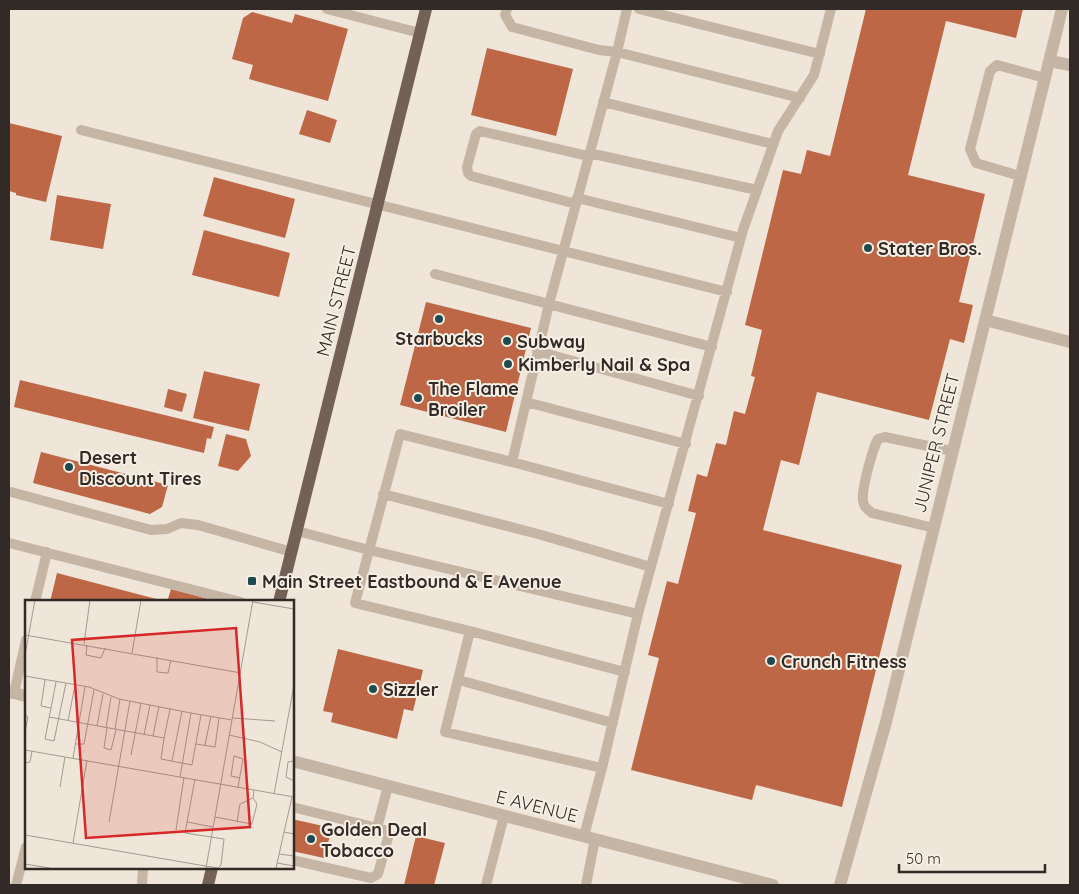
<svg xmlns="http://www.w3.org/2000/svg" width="1079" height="894" font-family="Quicksand,sans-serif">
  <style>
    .building { fill: #bd6747 }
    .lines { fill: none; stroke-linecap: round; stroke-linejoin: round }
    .service { stroke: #c5b5a5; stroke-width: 10 }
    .minor { stroke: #c5b5a5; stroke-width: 12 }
    .tertiary { stroke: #c5b5a5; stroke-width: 12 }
    .primary { stroke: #736158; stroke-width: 12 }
    .poi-dot { fill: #1f4b50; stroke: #f7efe4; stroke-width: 2 }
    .labels { text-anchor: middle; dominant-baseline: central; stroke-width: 4; stroke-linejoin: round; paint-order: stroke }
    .poi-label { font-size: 18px; font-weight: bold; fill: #322a26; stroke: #f7efe4; text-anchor: start }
    .street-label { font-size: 18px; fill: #322a26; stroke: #f7efe4 }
    .inset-road { fill: none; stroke: #a39a91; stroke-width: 1 }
    .view { fill: #d62828; fill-opacity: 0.15; stroke: #d62828; stroke-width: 2.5 }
    .inset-edge { fill: none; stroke: #322a26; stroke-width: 2.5 }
  </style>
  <rect width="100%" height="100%" fill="#efe5d8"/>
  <path class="building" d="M866 9H1023L1016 38 946 21 908 175 985 194 959 302 973 305 964 343 950 339 929 420 817 392 799 465 781 460 763 530 902 565 842 807 756 785 752 800 631 770 659 658 648 655 667 581 678 584 696 513 688 511 697 474 707 477 716 443 726 445 734 411 745 414 755 377 751 376 762 330 745 325 783 170 801 174 807 150 830 156Z
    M252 12 292 23 295 14 348 29 328 101 249 79 253 65 232 59 243 18Z
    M487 48 573 69 556 136 471 115Z
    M307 110 337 120 330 143 299 134Z
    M9 123 62 136 46 202 16 195V193L9 191Z
    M214 177 295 199 285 238 203 216Z
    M57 195 111 204 103 249 50 240Z
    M204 230 290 253 279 297 192 275Z
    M426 302 531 328 506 432 400 405Z
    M204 371 260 384 249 431 193 418Z
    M20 380 214 427 211 439 207 438 204 453 14 407Z
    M168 389 187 394 182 412 164 407Z
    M226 434 246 439 251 456 238 471 218 466Z
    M41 452 168 485 162 507 150 514 33 483Z
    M57 573 164 601V602H50Z
    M171 589 216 601V602H167Z
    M338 649 423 670 413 711 404 709 397 739 331 722 333 713 323 711Z
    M292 819 332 828 324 858 292 851Z
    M416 836 445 843 434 885H404Z"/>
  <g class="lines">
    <path class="service" d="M327 9 420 33
      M507 9 505 15 512 27 599 50 617 52 800 98
      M639 9 820 54
      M603 102 773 144
      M81 130 727 292
      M589 153 757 190
      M1020 176 976 163 970 149 990 71 997 65 1045 78
      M577 198 741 238
      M576 204 471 176 468 173 467 167 476 134 480 131 588 156
      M435 274 712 347
      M537 351 699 396
      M526 402 686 444
      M512 462 669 504
      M11 492 151 530 167 529 181 523 198 525 292 552
      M383 494 538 534 651 567
      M934 528 872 513C867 509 864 507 863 501 861 490 873 448 878 439L885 437 952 451
      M297 531 369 550 638 614 743 230 778 131 814 75 831 9
      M9 543 241 602
      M35 602 47 552
      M470 631 445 732 602 768
      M625 672 470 631 355 603 400 434 512 462 549 304 617 52 627 9
      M459 680 613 723
      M14 693 26 640
      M292 807 386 830 389 834 378 874 371 878 292 860
      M377 828 388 786
      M584 836 602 768 638 614
      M16 885 26 847
      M142 885 143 868
      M486 885 504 816
      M586 885 595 839"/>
    <path class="minor" d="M1050 61 1070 65
      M985 320 1070 342
      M840 885 886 722 1062 9"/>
    <path class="tertiary" d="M9 692 26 696
      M292 761 773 885"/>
    <path class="primary" d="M279 602 426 9
      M208 885 212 868"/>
  </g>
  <g class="poi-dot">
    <circle cx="868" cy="248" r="5"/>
    <circle cx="439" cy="319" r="5"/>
    <circle cx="507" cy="341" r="5"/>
    <circle cx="508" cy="364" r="5"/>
    <circle cx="418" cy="398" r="5"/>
    <circle cx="69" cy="467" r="5"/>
    <rect x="247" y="576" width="10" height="10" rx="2.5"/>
    <circle cx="771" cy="661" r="5"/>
    <circle cx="373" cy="689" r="5"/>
    <circle cx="311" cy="839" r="5"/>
  </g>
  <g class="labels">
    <g class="poi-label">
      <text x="878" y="248">Stater Bros.</text>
      <text x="439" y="338" text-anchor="middle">Starbucks</text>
      <text x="517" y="341">Subway</text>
      <text x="518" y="364">Kimberly Nail &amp; Spa</text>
      <text x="428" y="388">The Flame<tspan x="428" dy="21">Broiler</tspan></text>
      <text x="79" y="457">Desert<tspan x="79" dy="21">Discount Tires</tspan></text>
      <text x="262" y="581">Main Street Eastbound &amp; E Avenue</text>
      <text x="781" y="661">Crunch Fitness</text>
      <text x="383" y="689">Sizzler</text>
      <text x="321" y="829">Golden Deal<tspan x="321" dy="21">Tobacco</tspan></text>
    </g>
    <g class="street-label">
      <text transform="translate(336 301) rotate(-76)">MAIN STREET</text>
      <text transform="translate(936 443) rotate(-76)">JUNIPER STREET</text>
      <text transform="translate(537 806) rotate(14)">E AVENUE</text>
    </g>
  </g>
  <g transform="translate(25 600)">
    <rect width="269" height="269" fill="#efe5d8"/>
    <path class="inset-road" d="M228 2 269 9M0 35 216 73M59 44 65 0M62 45 61 55 76 58 80 48M107 53 116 0M0 55 10 0M132 57V72L143 73 146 60M0 76 64 87 94 99 166 113 155 177M20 80 16 106 26 108M31 82 20 139 29 141 41 83M166 113 207 120M0 114 3 117 0 132M24 117 139 138 136 159 167 165 176 115M208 118 250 121M43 121 50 85M72 126 78 94M81 128 86 97M82 128 79 148 86 150 91 130M90 129 95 99M119 135 125 105M204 135 235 142 257 152M128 136 134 106M139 138 145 109M50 144H59L69 90M171 144 190 147 194 118M180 145 186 116M0 150 269 197M106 155 116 103M48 158 60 87M147 161 157 111M269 161 263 162 261 177 269 181M0 163 5 162 7 151M170 179 160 233 199 239 196 265 193 268M35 187 40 157M213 187 218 159 209 156 206 176 215 178M249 194 269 85M267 197 259 232 269 234M190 217 227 224 232 204 228 198 229 190M84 222 105 101M162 222 188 227M212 222 215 204 228 198M151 230 159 177M0 235 192 268M48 243 62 160M254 254 269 256M252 263 269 266M0 264 25 268M181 268 228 0M251 268 259 232"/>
    <path class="view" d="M211 28 225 227 61 238 47 40Z"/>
    <rect width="269" height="269" class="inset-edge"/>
  </g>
  <rect width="1079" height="894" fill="none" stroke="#322a26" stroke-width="20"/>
  <path d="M899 864v8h146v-8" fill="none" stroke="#322a26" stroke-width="2.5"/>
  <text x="906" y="864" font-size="15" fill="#322a26" stroke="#f7efe4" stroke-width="4" paint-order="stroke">50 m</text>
</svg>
